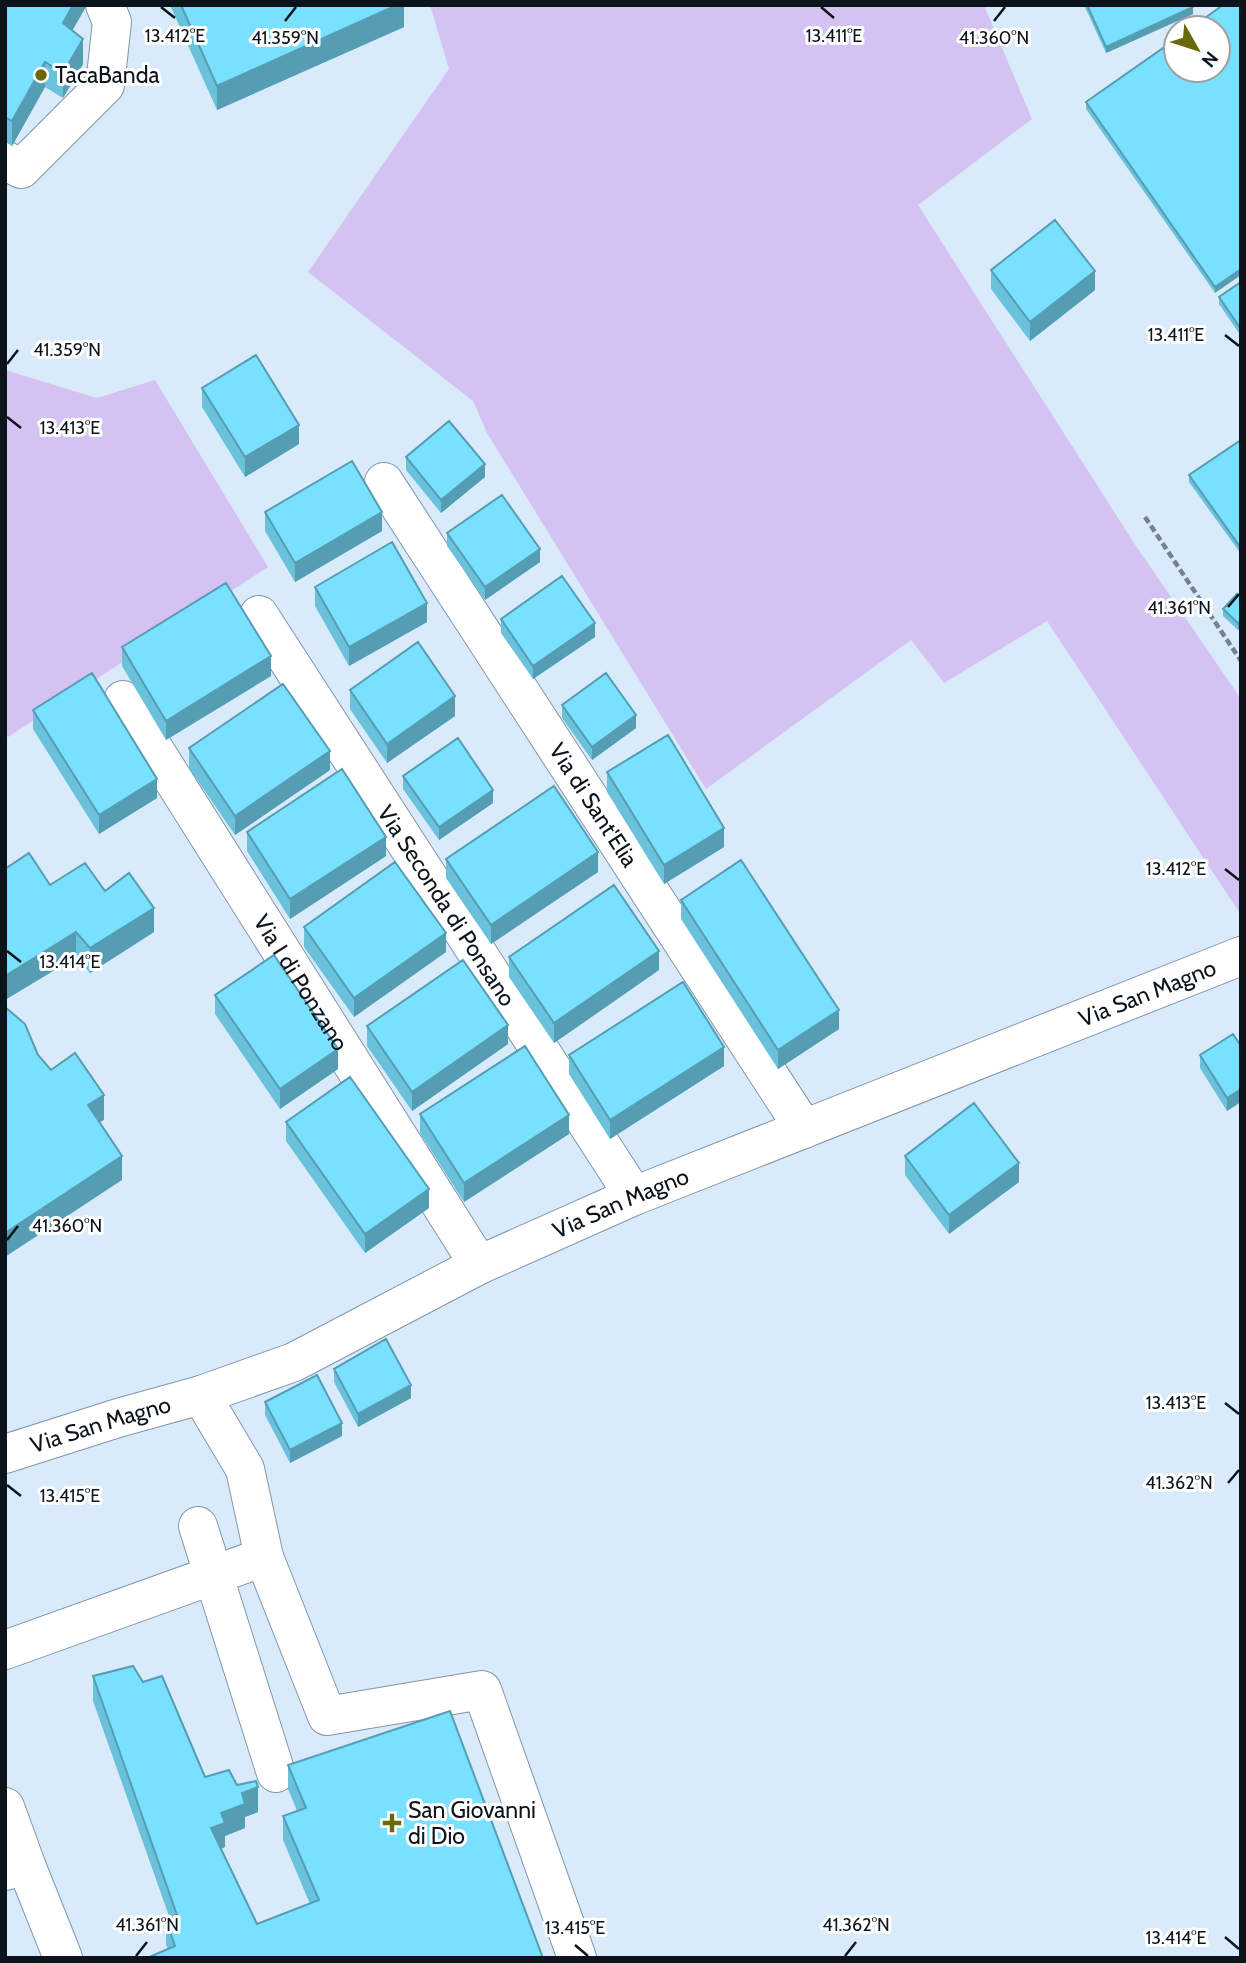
<svg xmlns="http://www.w3.org/2000/svg" width="1246" height="1963" font-family="Cabin,sans-serif">
  <style>
    .green { fill: #d4c3f2 }
    .lines { fill: none; stroke-linecap: round; stroke-linejoin: round }
    .minor-casing { stroke: #8296aa; stroke-width: 40 }
    .path { stroke: #75828e; stroke-width: 4.5; stroke-dasharray: 7 3.5; stroke-linecap: butt }
    .minor { stroke: #fff; stroke-width: 38 }
    .wall { fill: #69c1db }
    .shaded-wall { fill: #559db2 }
    .building { fill: #7ae0ff; stroke: #559db2; stroke-width: 2 }
    .ticks { fill: none; stroke: #0c141b; stroke-width: 2.5 }
    .poi-dot { fill: #696a07; stroke: #fff; stroke-width: 2.5 }
    .labels { text-anchor: middle; dominant-baseline: central; stroke-width: 6; stroke-linejoin: round; paint-order: stroke }
    .poi-label { font-size: 23px; fill: #0c141b; stroke: #fff; text-anchor: start }
    .street-label { font-size: 23px; fill: #0c141b; stroke: #fff }
    .ticks-label { font-size: 18px; text-anchor: middle; fill: #0c141b; stroke: #fff; stroke-width: 6; stroke-linejoin: round; paint-order: stroke }
  </style>
  <rect width="100%" height="100%" fill="#d9ebfb"/>
  <path class="green" d="M430 5H984L1032 119 918 205 1136 546 1241 699V915L1047 621 944 683 911 640 706 789 487 433 473 401 308 272 449 69Z
    M5 370 97 398 155 380 268 567 8 737 5 734Z"/>
  <g class="lines">
    <defs>
      <g id="minor">
        <path d="M5 160 21 169 105 85 112 22 105 5"/>
        <path id="s1" d="M384 482 804 1129"/>
        <path id="s2" d="M259 615 634 1196"/>
        <path id="s3" d="M123 700 479 1265"/>
        <path d="M201 1395 245 1469 264 1557 327 1716 482 1690 577 1958"/>
        <path id="s4" d="M5 1454 118 1418 201 1395 294 1362 479 1265 634 1196 1241 956"/>
        <path d="M198 1526 276 1773"/>
        <path d="M5 1650 264 1557"/>
        <path d="M5 1807 26 1865 5 1871"/>
        <path d="M26 1865 63 1958"/>
      </g>
    </defs>
    <use href="#minor" class="minor-casing"/>
    <path class="path" d="M1145 517 1241 661"/>
    <use href="#minor" class="minor"/>
  </g>
  <path class="wall" d="M5 5 73 31 83 64 63 98 45 87 12 146 5 142Z
    M170 5H404V27L217 110Z
    M1084 5H1192L1193 14 1106 53Z
    M1223 5 1215 293 1086 109V102Z
    M991 270 1095 290 1030 341 991 289Z
    M1241 282V336L1219 304V297Z
    M202 388 299 444 245 477 202 407Z
    M1241 440V554L1189 482V475Z
    M406 457 485 477 441 513 406 470Z
    M265 512 382 531 295 582 265 531Z
    M447 533 540 562 485 600 447 546Z
    M315 587 427 622 349 666 315 606Z
    M1241 598V627L1238 630 1223 616V609Z
    M501 619 595 637 533 679 501 633Z
    M122 647 271 676 166 740 122 666Z
    M350 690 455 716 387 763 350 709Z
    M562 705 636 728 592 760 562 718Z
    M33 710 157 798 99 834 33 729Z
    M189 748 330 770 235 835 189 768Z
    M607 772 724 847 664 884 607 792Z
    M403 776 493 803 439 840 403 789Z
    M247 832 386 856 290 919 247 851Z
    M446 859 598 872 491 944 446 878Z
    M5 869 50 885 154 932 90 973 76 957 5 1000Z
    M681 900 839 1029 778 1069 681 919Z
    M304 927 446 952 354 1017 304 947Z
    M509 957 659 970 554 1043 509 977Z
    M215 995 338 1069 280 1109 215 1014Z
    M367 1026 508 1044 412 1111 367 1046Z
    M1241 1046 1227 1111 1200 1068V1055Z
    M569 1055 724 1066 610 1139 569 1074Z
    M420 1114 569 1134 464 1202 420 1133Z
    M286 1122 429 1208 365 1253 286 1141Z
    M905 1156 1019 1182 949 1234 905 1175Z
    M334 1369 411 1398 358 1427 334 1382Z
    M265 1402 342 1436 290 1463 265 1415Z
    M93 1676 143 1682 205 1777 237 1785 258 1812 245 1817V1828L225 1836V1847L221 1849 257 1924 310 1904 283 1840V1816L297 1811 288 1789V1765L543 1958 168 1949 166 1945V1920L170 1919 93 1701Z"/>
  <path class="shaded-wall" d="M73 5H87L63 47V23Z
    M397 5H404V27L217 110V86Z
    M1193 7V14L1106 53V47Z
    M83 39V64L63 98V73Z
    M45 62V87L12 146V121Z
    M1241 269V275L1215 293V287Z
    M1095 271V290L1030 341V322Z
    M299 425V444L245 477V457Z
    M485 464V477L441 513V500Z
    M382 512V531L295 582V563Z
    M540 549V562L485 600V587Z
    M427 603V622L349 666V647Z
    M1241 621V627L1238 630V623Z
    M595 623V637L533 679V666Z
    M271 656V676L166 740V721Z
    M455 696V716L387 763V744Z
    M636 715V728L592 760V747Z
    M330 751V770L235 835V816Z
    M157 779V798L99 834V815Z
    M493 790V803L439 840V827Z
    M724 828V847L664 884V865Z
    M386 837V856L290 919V899Z
    M598 852V872L491 944V925Z
    M154 908V932L90 973V948Z
    M76 932V957L5 1000V976Z
    M446 933V952L354 1017V998Z
    M659 951V970L554 1043V1023Z
    M839 1010V1029L778 1069V1050Z
    M508 1025V1044L412 1111V1092Z
    M724 1047V1066L610 1139V1120Z
    M338 1049V1069L280 1109V1089Z
    M1241 1089V1102L1227 1111V1098Z
    M104 1095V1120L88 1129V1105Z
    M569 1115V1134L464 1202V1183Z
    M122 1156V1180L5 1257V1233Z
    M1019 1163V1182L949 1234V1215Z
    M429 1189V1208L365 1253V1234Z
    M411 1385V1398L358 1427V1414Z
    M342 1423V1436L290 1463V1450Z
    M258 1787V1812L245 1817V1828L225 1836V1847L211 1853V1828L221 1813 242 1793Z"/>
  <path class="building" d="M5 5H73L63 23 83 39 63 73 45 62 12 121 5 117Z
    M181 5H397L217 86Z
    M1087 5H1192L1193 7 1106 47Z
    M1223 5H1241V269L1215 287 1086 102 1176 39V70H1218V28H1191Z
    M1055 220 1095 271 1030 322 991 270Z
    M1241 282V329L1219 297Z
    M256 355 299 425 245 457 202 388Z
    M449 421 485 464 441 500 406 457Z
    M1241 440V548L1189 475Z
    M352 461 382 512 295 563 265 512Z
    M502 495 540 549 485 587 447 533Z
    M392 542 427 603 349 647 315 587Z
    M562 576 595 623 533 666 501 619Z
    M226 583 271 656 166 721 122 647Z
    M1237 594 1241 598V621L1238 623 1223 609Z
    M418 642 455 696 387 744 350 690Z
    M92 673 157 779 99 815 33 710Z
    M606 673 636 715 592 747 562 705Z
    M283 684 330 751 235 816 189 748Z
    M668 735 724 828 664 865 607 772Z
    M458 738 493 790 439 827 403 776Z
    M342 769 386 837 290 899 247 832Z
    M554 786 598 852 491 925 446 859Z
    M29 853 50 885 85 863 105 891 129 873 154 908 90 948 76 932 5 976V869Z
    M741 860 839 1010 778 1050 681 900Z
    M395 862 446 933 354 998 304 927Z
    M614 885 659 951 554 1023 509 957Z
    M274 955 338 1049 280 1089 215 995Z
    M463 960 508 1025 412 1092 367 1026Z
    M683 982 724 1047 610 1120 569 1055Z
    M5 1007 25 1024 38 1055 51 1070 75 1053 104 1095 88 1105 122 1156 5 1233Z
    M1233 1034 1241 1046V1089L1227 1098 1200 1055Z
    M525 1046 569 1115 464 1183 420 1114Z
    M350 1077 429 1189 365 1234 286 1122Z
    M974 1103 1019 1163 949 1215 905 1156Z
    M386 1339 411 1385 358 1414 334 1369Z
    M317 1375 342 1423 290 1450 265 1402Z
    M133 1666 143 1682 162 1676 205 1777 229 1770 237 1785 256 1781 258 1787 242 1793 245 1804 221 1813 225 1823 211 1828 257 1924 319 1900 283 1816 306 1808 288 1765 450 1711 543 1958H147L175 1946 166 1920 177 1915 93 1676Z"/>
  <path class="ticks" d="M161 7 175 18M821 7 834 18M285 21 296 7M994 21 1005 7M1225 335 1239 346M7 364 18 350M7 417 21 428M1228 607 1239 594M1225 869 1239 880M7 951 21 962M7 1240 18 1226M1225 1403 1239 1414M1228 1483 1239 1470M7 1485 21 1496M1225 1937 1239 1949M575 1945 588 1956M136 1956 147 1942M845 1956 856 1942"/>
  <g class="poi-dot">
    <circle cx="41" cy="75" r="7"/>
    <path d="M388.5 1812.5h7v7h7v7h-7v7h-7v-7h-7v-7h7z"/>
  </g>
  <g class="labels">
    <g class="poi-label">
      <text x="55" y="75">TacaBanda</text>
      <text x="408" y="1810">San Giovanni<tspan x="408" dy="26">di Dio</tspan></text>
    </g>
    <g class="street-label">
      <text stroke="none"><textPath href="#s1" startOffset="385">Via di Sant'Elia</textPath></text>
      <text stroke="none"><textPath href="#s2" startOffset="346">Via Seconda di Ponsano</textPath></text>
      <text stroke="none"><textPath href="#s3" startOffset="334">Via I di Ponzano</textPath></text>
      <text stroke="none"><textPath href="#s4" startOffset="1234">Via San Magno</textPath></text>
      <text stroke="none"><textPath href="#s4" startOffset="667">Via San Magno</textPath></text>
      <text stroke="none"><textPath href="#s4" startOffset="100">Via San Magno</textPath></text>
    </g>
  </g>
  <g class="ticks-label">
    <text x="175" y="42">13.412°E</text>
    <text x="834" y="42">13.411°E</text>
    <text x="285" y="44">41.359°N</text>
    <text x="994" y="44">41.360°N</text>
    <text x="1176" y="341">13.411°E</text>
    <text x="67" y="356">41.359°N</text>
    <text x="70" y="434">13.413°E</text>
    <text x="1179" y="614">41.361°N</text>
    <text x="1176" y="875">13.412°E</text>
    <text x="70" y="968">13.414°E</text>
    <text x="67" y="1232">41.360°N</text>
    <text x="1176" y="1409">13.413°E</text>
    <text x="1179" y="1489">41.362°N</text>
    <text x="70" y="1502">13.415°E</text>
    <text x="147" y="1931">41.361°N</text>
    <text x="856" y="1931">41.362°N</text>
    <text x="575" y="1934">13.415°E</text>
    <text x="1176" y="1944">13.414°E</text>
  </g>
  <rect width="1246" height="1963" fill="none" stroke="#0c141b" stroke-width="14"/>
  <g transform="translate(1197 49) rotate(129)"><circle r="33" fill="#ffffff" stroke="#9ea1a4" stroke-width="2"/>
  <path d="M0-5L12 26L0 18L-12 26Z" fill="#696a07"/>
  <text y="-10" font-size="19" font-weight="bold" text-anchor="middle" fill="#0c141b">N</text>
  </g>
</svg>
